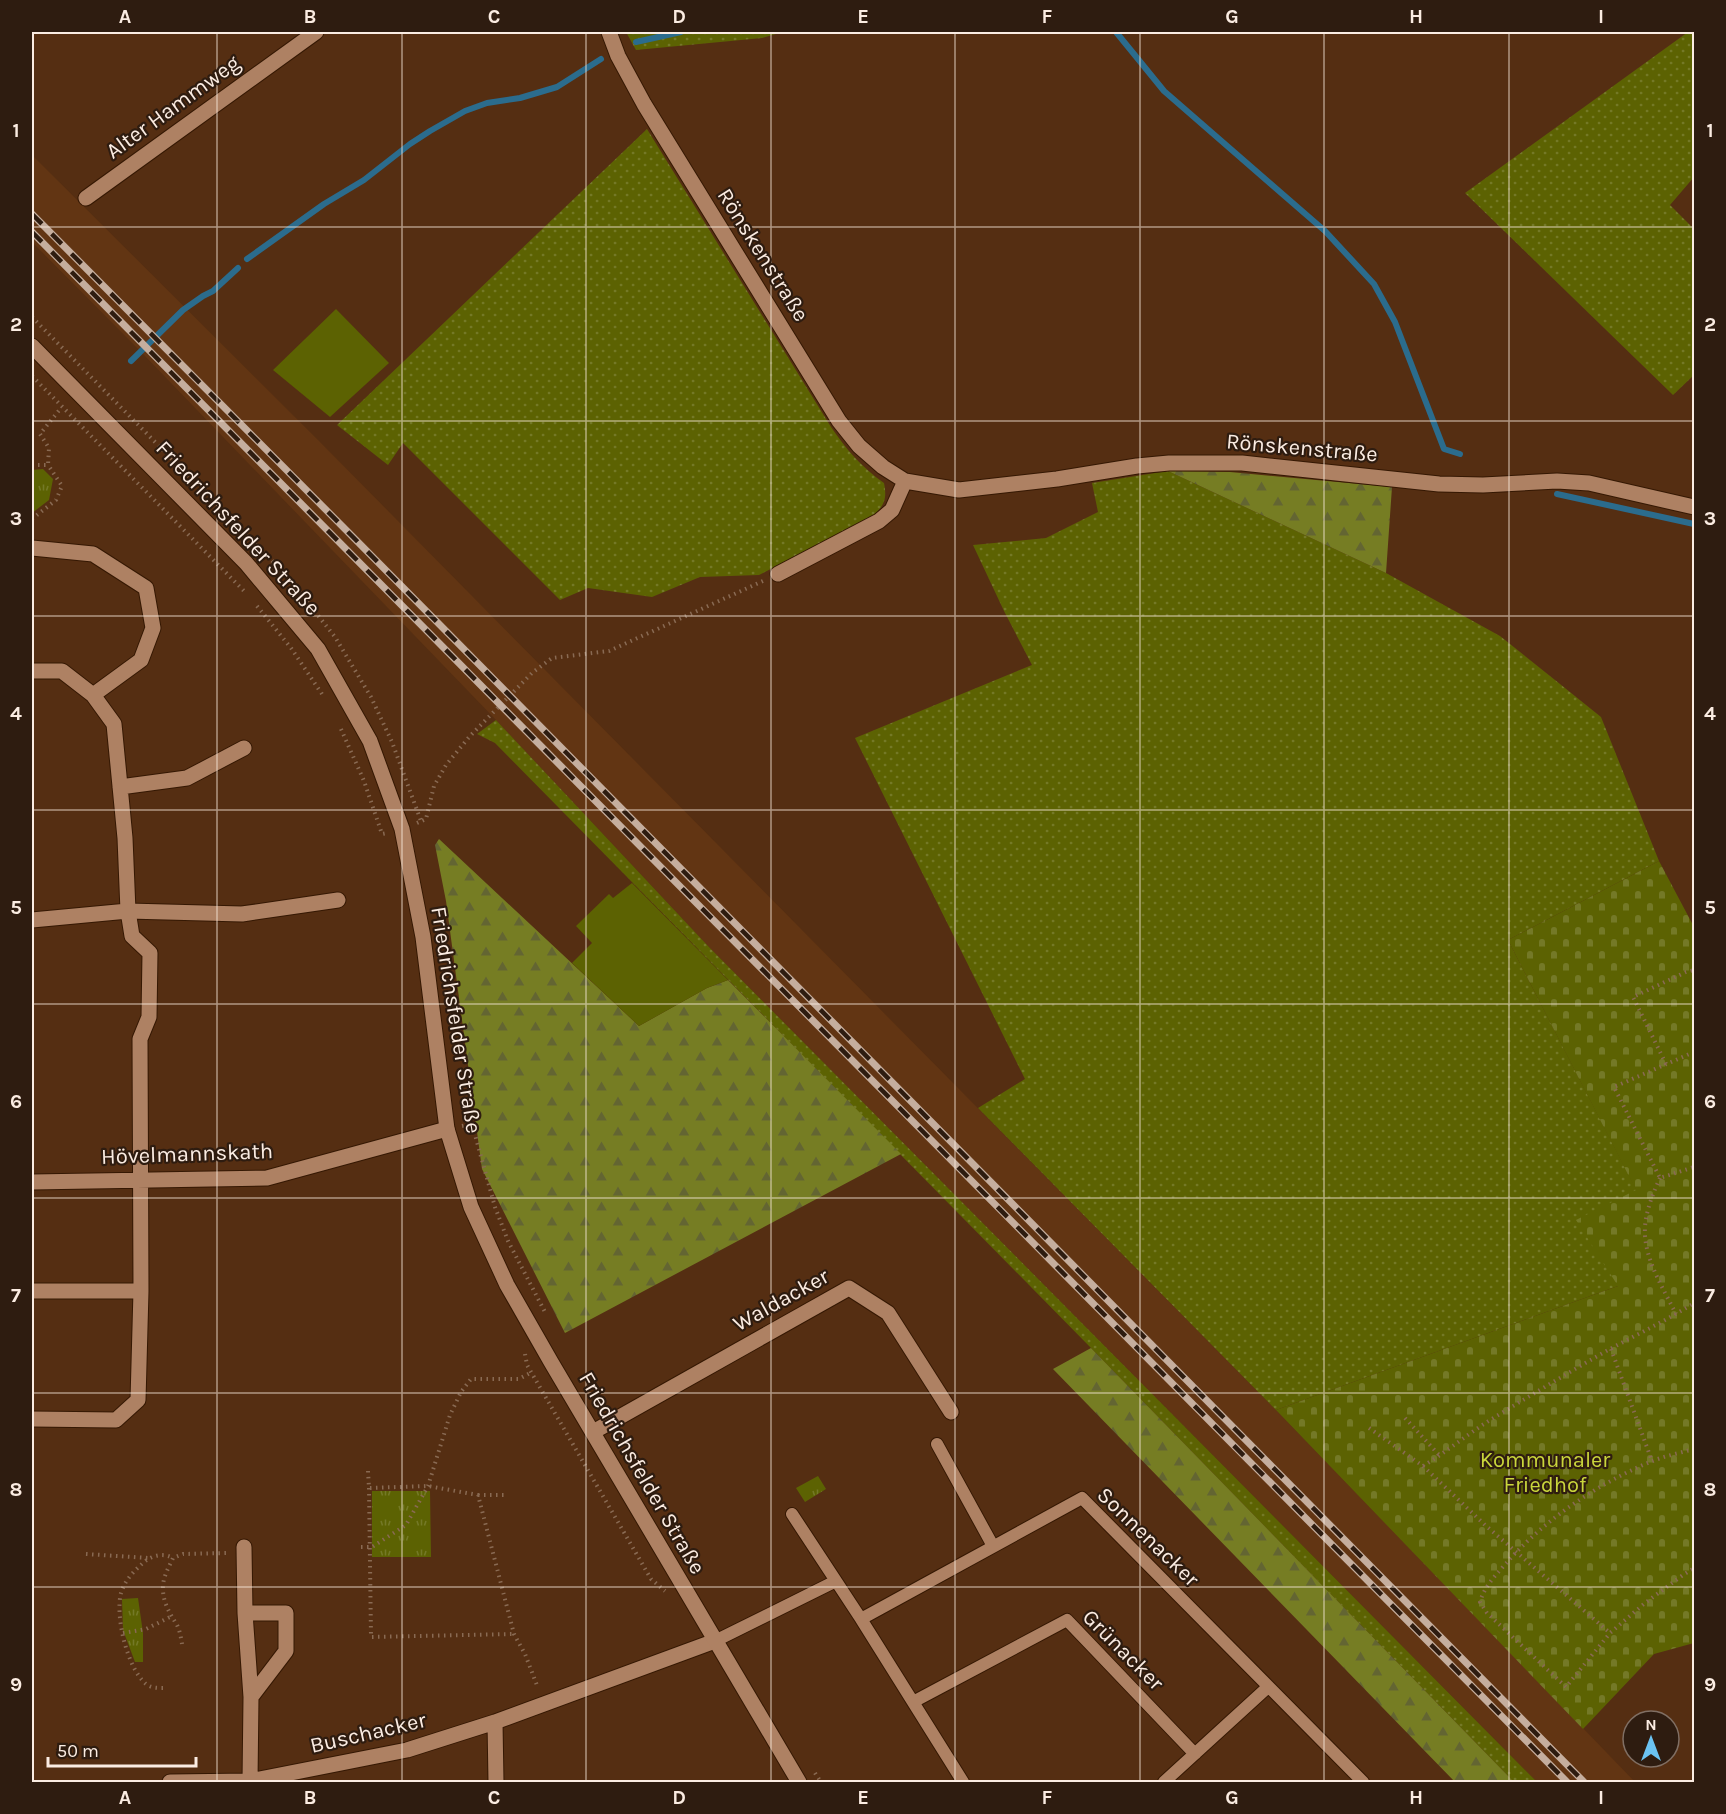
<svg xmlns="http://www.w3.org/2000/svg" width="1726" height="1814" font-family="Karla,sans-serif">
  <style>
    .built { fill: #623513 }
    .grass { fill: url(#grass-dots) }
    .forest { fill: url(#forest-firs) }
    .cemetery { fill: url(#cemetery-stones) }
    .park { fill: url(#park-tufts) }
    .garden { fill: #5c6202 }
    .lines { fill: none; stroke-linecap: round; stroke-linejoin: round }
    .stream { stroke: #2b6c8d; stroke-width: 6 }
    .service-casing { stroke: #351803; stroke-width: 14 }
    .minor-casing { stroke: #351803; stroke-width: 17 }
    .secondary-casing { stroke: #351803; stroke-width: 17 }
    .path { stroke: #896a53; stroke-width: 4; stroke-dasharray: 1.5 4.5; stroke-linecap: butt }
    .service { stroke: #ae8163; stroke-width: 12 }
    .minor { stroke: #ae8163; stroke-width: 15 }
    .secondary { stroke: #ae8163; stroke-width: 15 }
    .rail-casing { stroke: #c5ae9e; stroke-width: 7 }
    .rail { stroke: #2e1c10; stroke-width: 4.5; stroke-dasharray: 14; stroke-linecap: butt }
    .grid { fill: none; stroke: #fbece2; stroke-width: 1.5; stroke-opacity: 0.55 }
    .labels { text-anchor: middle; dominant-baseline: central; stroke-width: 4.5; stroke-linejoin: round; paint-order: stroke }
    .street-label { font-size: 22px; fill: #fbece2; stroke: #2e1c10 }
    .park-label { font-size: 22px; fill: #cad63c; stroke: #2e1c10 }
    .neatline { fill: none; stroke: #fbece2; stroke-width: 2 }
    .grid-label { font-size: 20px; text-anchor: middle; font-weight: bold; fill: #fbece2 }
  </style>
  <defs>
    <pattern id="grass-dots" width="8" height="8" patternUnits="userSpaceOnUse" patternTransform="scale(1.5)"><rect width="8" height="8" fill="#5c6202"/><path d="M2 2h.1M6 6h.1" fill="none" stroke="#747927" stroke-width="1.8" stroke-linecap="round"/></pattern>
    <pattern id="forest-firs" width="22" height="20" patternUnits="userSpaceOnUse" patternTransform="scale(1.5)"><rect width="22" height="20" fill="#767d23"/><path d="M5 1l3.5 6h-7zM16 11l3.5 6h-7z" fill="#636532"/></pattern>
    <pattern id="cemetery-stones" width="16" height="16" patternUnits="userSpaceOnUse" patternTransform="scale(1.5)"><rect width="16" height="16" fill="#5c6202"/><path d="M2 7V4a2 2 0 0 1 4 0v3zM10 15v-3a2 2 0 0 1 4 0v3z" fill="#747927"/></pattern>
    <pattern id="park-tufts" width="24" height="20" patternUnits="userSpaceOnUse" patternTransform="scale(1.5)"><rect width="24" height="20" fill="#5c6202"/><path d="M3 7l-1-3M5 7V3M7 7l1-3M15 17l-1-3M17 17v-4M19 17l1-3" fill="none" stroke="#747927"/></pattern>
  </defs>
  <rect width="100%" height="100%" fill="#552e12"/>
  <path class="built" d="M32 155 318 440 1276 1410 1635 1782H1537L709 947 496 720 144 355 32 242Z"/>
  <path class="grass" d="M626 32H783L762 38 636 50Z
    M1688 32H1694V177L1670 205 1694 229V375L1673 395 1465 193Z
    M647 129 831 427C846 449 861 467 884 483 887 498 885 505 873 516L759 575 700 577 652 597 588 588 560 600 403 443 388 465 337 425Z
    M1168 471 1386 573 1500 636 1555 680 1601 717 1659 861 1508 940 1637 1191 1618 1286 1276 1410 978 1108 1025 1079 855 738 1032 665 1004 611 973 545 1046 538 1098 512 1092 483Z
    M496 720 709 947 1537 1782H1514L1091 1348 495 743 477 734Z"/>
  <path class="forest" d="M1168 471 1230 472 1392 487 1386 573Z
    M439 839 639 1026 707 988 728 980 901 1154 565 1333 482 1169 446 901 435 845Z
    M1091 1348 1514 1782H1455L1053 1369Z"/>
  <path class="cemetery" d="M1659 861 1694 927V1643L1654 1654 1583 1729 1276 1410 1618 1286 1576 1220 1636 1190 1508 940Z"/>
  <path class="park" d="M43 469 53 479 49 500 32 513V470Z
    M818 1476 826 1489 805 1502 796 1488Z
    M372 1491H430L431 1557H372Z
    M138 1598 143 1633V1662H135L123 1630 122 1599Z"/>
  <path class="garden" d="M336 309 389 363 330 417 273 370Z
    M632 883 728 980 707 988 639 1026 572 963 592 943 576 926 609 894 613 898Z"/>
  <g class="lines">
    <path class="stream" d="M1116 32 1164 91 1325 231 1374 284 1395 322 1444 449 1460 454
      M636 42 681 32
      M247 259 324 204 364 180 410 144 430 131 465 111 487 103 520 98 557 87 601 59
      M131 361 183 310 203 296 213 291 238 268
      M1557 494 1694 524"/>
    <defs>
      <path id="service" d="M937 1444 993 1546
        M792 1514 861 1619
        M715 1641 836 1581
        M913 1702 1067 1620 1195 1754
        M963 1782 861 1619 1082 1498 1363 1782
        M1164 1782 1268 1687"/>
      <path id="minor" d="M609 32 618 56 644 104 839 421 859 446 883 467 905 481 959 490 1057 479 1137 466 1169 463H1242L1439 484 1483 485 1557 481 1589 483 1694 507
        M86 198 316 32
        M32 548 93 554 146 588 153 628 141 660 93 695
        M778 574 879 521 892 510 905 481
        M32 671H62L93 695 114 724 125 838 128 911 132 936 150 953 149 1017 140 1039 141 1291 138 1400 116 1420 32 1419
        M120 787 187 778 244 748
        M32 920 128 911 242 914 338 900
        M32 1182 267 1178 447 1129
        M32 1291H141
        M593 1432 849 1288 888 1313 951 1412
        M244 1547 245 1613 251 1697 250 1782
        M245 1613H286V1651L251 1697
        M495 1722 496 1782
        M170 1782 250 1781 407 1750 495 1722 715 1641"/>
      <path id="secondary" d="M32 346 246 563 318 649 370 741 402 829 423 937 447 1129 471 1207 507 1285 551 1362 799 1782"/>
    </defs>
    <use href="#service" class="service-casing"/>
    <use href="#minor" class="minor-casing"/>
    <use href="#secondary" class="secondary-casing"/>
    <path class="path" d="M32 317 286 575 335 637 371 697 392 742 421 821
      M32 376 246 593
      M32 465H48L49 448 40 434 61 408
      M32 519 56 500 62 486 48 465
      M257 606 291 648 322 694
      M341 729 364 781 382 834 387 833
      M417 823 426 819 434 786 446 765 470 736 532 673 552 658 609 651 763 581
      M1694 1052 1614 1087 1660 1178 1694 1167
      M1666 1064 1633 997 1686 972 1694 970
      M462 1126 472 1124 495 1207 508 1241 546 1314
      M1660 1178C1653 1193 1646 1211 1645 1227 1643 1257 1663 1288 1676 1314
      M1611 1349 1652 1461
      M525 1354 527 1365 651 1579 665 1591
      M1405 1418 1440 1456
      M1369 1428 1423 1466 1485 1525 1610 1633
      M1694 1449C1680 1453 1664 1456 1650 1462 1595 1485 1541 1522 1502 1568 1493 1578 1484 1588 1480 1602L1487 1613 1566 1687 1610 1633 1645 1603 1683 1575 1694 1568
      M1423 1466C1448 1451 1470 1432 1495 1417 1533 1394 1571 1371 1610 1349 1638 1334 1667 1320 1694 1303
      M368 1471 369 1488 428 1486 478 1495 514 1634 525 1654 538 1688
      M369 1488 371 1637 514 1634
      M478 1495H507
      M361 1547H372L406 1525 428 1486 450 1415 461 1392 471 1379H519L532 1372
      M86 1554 148 1558
      M123 1633 146 1629 170 1617
      M182 1644C181 1638 180 1631 177 1625 169 1612 162 1601 163 1585 164 1575 169 1567 173 1558L183 1554 228 1553
      M163 1688C157 1688 151 1688 146 1684 127 1668 115 1616 121 1593 125 1580 134 1571 143 1563 151 1556 162 1552 173 1558
      M815 1773 821 1782"/>
    <use href="#service" class="service"/>
    <use href="#minor" class="minor"/>
    <use href="#secondary" class="secondary"/>
    <defs>
      <path id="rail" d="M32 214 350 534 1584 1782
        M32 232 1567 1782"/>
    </defs>
    <use href="#rail" class="rail-casing"/>
    <use href="#rail" class="rail"/>
  </g>
  <path class="grid" d="M217 32V1782M402 32V1782M586 32V1782M771 32V1782M955 32V1782M1140 32V1782M1324 32V1782M1509 32V1782M32 227H1694M32 421H1694M32 616H1694M32 810H1694M32 1004H1694M32 1198H1694M32 1393H1694M32 1587H1694"/>
  <g class="labels">
    <g class="street-label">
      <text transform="translate(173 107) rotate(-36)">Alter Hammweg</text>
      <text transform="translate(763 255) rotate(58)">Rönskenstraße</text>
      <text transform="translate(1302 448) rotate(5)">Rönskenstraße</text>
      <text transform="translate(238 528) rotate(47)">Friedrichsfelder Straße</text>
      <text transform="translate(456 1020) rotate(81)">Friedrichsfelder Straße</text>
      <text transform="translate(187 1154) rotate(-2)">Hövelmannskath</text>
      <text transform="translate(781 1300) rotate(-29)">Waldacker</text>
      <text transform="translate(642 1473) rotate(60)">Friedrichsfelder Straße</text>
      <text transform="translate(1148 1537) rotate(44)">Sonnenacker</text>
      <text transform="translate(1123 1650) rotate(45)">Grünacker</text>
      <text transform="translate(368 1733) rotate(-13)">Buschacker</text>
    </g>
    <g class="park-label">
      <text x="1545" y="1460">Kommunaler<tspan x="1545" dy="25">Friedhof</tspan></text>
    </g>
  </g>
  <rect width="1726" height="1814" fill="none" stroke="#2e1c10" stroke-width="66"/>
  <g transform="translate(1651 1739)"><circle r="28" fill="#2e1c10" stroke="#806f64" stroke-width="1.5"/>
  <path d="M0-4.5L10 22L0 15L-10 22Z" fill="#6bc3f2"/>
  <text y="-9" font-size="16" font-weight="bold" text-anchor="middle" fill="#fbece2">N</text>
  </g>
  <path d="M48 1757v9h148v-9" fill="none" stroke="#fbece2" stroke-width="3"/>
  <text x="57" y="1757" font-size="18" fill="#fbece2" stroke="#2e1c10" stroke-width="4.5" paint-order="stroke">50 m</text>
  <rect x="33" y="33" width="1660" height="1748" class="neatline"/>
  <g class="grid-label">
    <text x="125" y="23">A</text>
    <text x="310" y="23">B</text>
    <text x="494" y="23">C</text>
    <text x="679" y="23">D</text>
    <text x="863" y="23">E</text>
    <text x="1047" y="23">F</text>
    <text x="1232" y="23">G</text>
    <text x="1416" y="23">H</text>
    <text x="1601" y="23">I</text>
    <text x="16" y="137">1</text>
    <text x="1710" y="137">1</text>
    <text x="16" y="331">2</text>
    <text x="1710" y="331">2</text>
    <text x="16" y="525">3</text>
    <text x="1710" y="525">3</text>
    <text x="16" y="720">4</text>
    <text x="1710" y="720">4</text>
    <text x="16" y="914">5</text>
    <text x="1710" y="914">5</text>
    <text x="16" y="1108">6</text>
    <text x="1710" y="1108">6</text>
    <text x="16" y="1302">7</text>
    <text x="1710" y="1302">7</text>
    <text x="16" y="1496">8</text>
    <text x="1710" y="1496">8</text>
    <text x="16" y="1691">9</text>
    <text x="1710" y="1691">9</text>
    <text x="125" y="1804">A</text>
    <text x="310" y="1804">B</text>
    <text x="494" y="1804">C</text>
    <text x="679" y="1804">D</text>
    <text x="863" y="1804">E</text>
    <text x="1047" y="1804">F</text>
    <text x="1232" y="1804">G</text>
    <text x="1416" y="1804">H</text>
    <text x="1601" y="1804">I</text>
  </g>
</svg>
